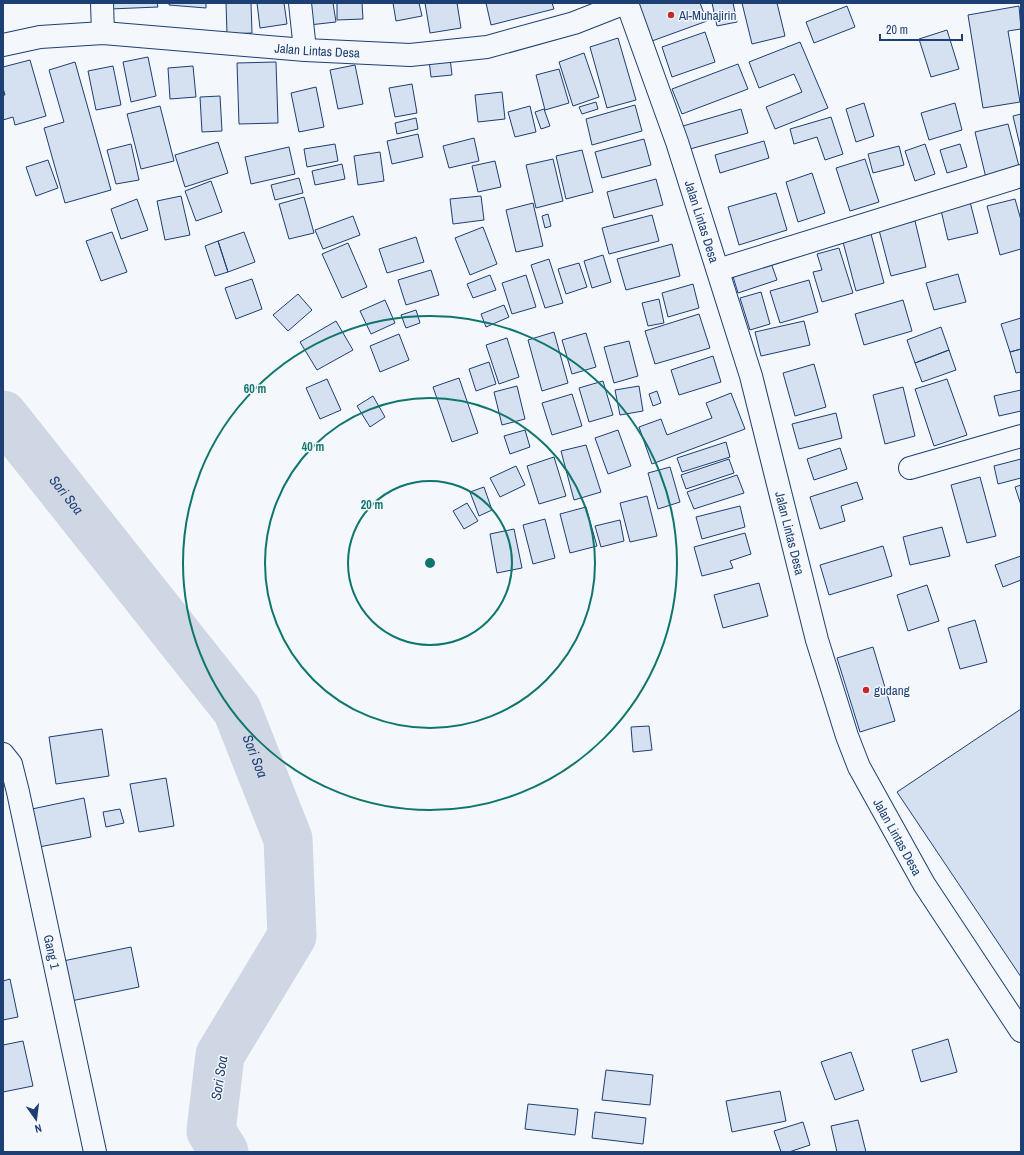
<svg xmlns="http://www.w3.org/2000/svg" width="1024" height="1155" font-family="'Archivo Narrow',sans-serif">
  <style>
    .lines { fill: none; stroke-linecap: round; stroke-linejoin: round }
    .river { stroke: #cfd7e4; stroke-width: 49 }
    .building { fill: #d5e0f0; stroke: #1d3f73 }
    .minor-casing { stroke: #1d3f73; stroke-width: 24 }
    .major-casing { stroke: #1d3f73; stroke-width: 24 }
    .minor { stroke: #f4f7fb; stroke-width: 22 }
    .major { stroke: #f4f7fb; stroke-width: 22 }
    .ring { fill: none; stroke: #0f766e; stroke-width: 2 }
    .poi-dot { fill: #c62828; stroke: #f4f7fb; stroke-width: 1.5 }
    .labels { text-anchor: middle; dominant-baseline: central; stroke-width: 3; stroke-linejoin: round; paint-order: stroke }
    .poi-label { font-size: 13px; fill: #1d3f73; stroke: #f4f7fb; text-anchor: start }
    .street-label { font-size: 13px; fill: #1d3f73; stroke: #f4f7fb }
    .water-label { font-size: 14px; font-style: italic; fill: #1d3f73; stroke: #f4f7fb }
    .centre { fill: #0f766e; stroke: #f4f7fb; stroke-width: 2 }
    .ring-label { font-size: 12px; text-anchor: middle; font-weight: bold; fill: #0f766e; stroke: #f4f7fb; stroke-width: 3; stroke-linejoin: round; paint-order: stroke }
  </style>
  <rect width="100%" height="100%" fill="#f4f7fb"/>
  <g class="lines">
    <path class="river" id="s1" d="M3 415 237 710 288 839 292 936 220 1055 211 1131 224 1152"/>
  </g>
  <path class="building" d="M109 3H157L158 7 110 9Z
    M169 3H206V8L169 5Z
    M226 3H251L252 33 227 34Z
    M257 3H284L287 24 260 28Z
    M307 3H333L336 22 309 25Z
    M337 3H362L363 19 337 20Z
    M393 3H419L422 16 396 21Z
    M425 3H457L461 28 430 33Z
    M486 3H552L554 9 491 25Z
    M638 3H700L707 21 652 41Z
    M712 3H733L737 22 717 26Z
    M742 3H777L785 36 752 44Z
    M847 6 855 27 814 43 806 22Z
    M1019 6 1021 29 1008 31 1020 102 983 108 968 15Z
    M947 30 959 69 931 77 919 39Z
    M705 32 715 62 672 77 662 47Z
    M618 38 636 100 607 108 590 47Z
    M800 42 828 108 775 129 766 107 802 92 794 74 759 88 749 62Z
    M584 53 599 97 573 106 559 62Z
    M148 57 156 96 131 102 123 62Z
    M450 58 452 75 431 77 429 60Z
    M30 60 46 116 15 125 13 117 3 120V95H5L3 88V67Z
    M75 62 111 190 65 203 44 128 64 122 49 70Z
    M276 62 278 123 239 124 237 63Z
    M738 64 748 89 682 114 672 89Z
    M355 65 363 104 338 109 330 70Z
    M113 66 121 105 96 110 88 71Z
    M193 66 196 97 170 99 168 68Z
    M559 69 569 103 545 110 536 75Z
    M412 84 417 113 395 117 389 88Z
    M316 87 324 127 299 132 291 93Z
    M502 92 505 119 478 122 475 95Z
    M220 96 222 131 202 132 200 97Z
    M596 102 598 109 582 114 579 107Z
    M864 103 874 136 856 142 846 109Z
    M955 103 962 130 929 140 921 113Z
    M635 105 642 131 592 145 586 119Z
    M160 106 174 161 141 169 127 114Z
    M530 106 536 132 515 137 508 112Z
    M544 109 550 126 541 129 535 112Z
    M741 109 748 133 690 149 683 126Z
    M1021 114V150L1013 116Z
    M831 117 843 154 825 160 817 137 794 144 790 129Z
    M416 118 418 129 397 134 395 123Z
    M1008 124 1020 170 986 178 975 132Z
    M418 134 423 157 392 164 387 141Z
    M474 138 479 161 449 168 443 146Z
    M644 139 651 165 602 178 595 152Z
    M764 141 769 158 720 173 715 155Z
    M218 142 228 173 185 187 175 155Z
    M131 144 139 180 116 184 107 150Z
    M335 144 338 161 307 167 304 149Z
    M925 144 935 174 915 181 905 151Z
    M960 144 967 167 947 173 940 150Z
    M899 146 904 165 873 173 868 154Z
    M289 147 295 174 251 184 245 157Z
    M582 150 593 192 566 199 556 156Z
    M380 152 384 181 358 185 354 156Z
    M553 159 563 201 536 208 526 165Z
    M865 159 879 202 850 211 836 168Z
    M48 160 58 188 36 196 26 167Z
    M495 161 501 187 478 192 472 166Z
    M342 164 345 179 315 185 312 171Z
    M812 173 825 213 798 222 786 182Z
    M299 178 303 193 275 200 271 185Z
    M656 179 663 205 614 218 607 192Z
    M211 181 222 212 196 221 185 191Z
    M776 193 787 230 739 245 728 207Z
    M181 196 190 235 165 240 157 201Z
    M481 196 484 220 453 224 450 199Z
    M304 197 314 233 289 239 279 204Z
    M969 198 978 233 948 240 940 206Z
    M137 199 148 230 121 239 111 209Z
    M1015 199 1021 220V249L1000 255 987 206Z
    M533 203 543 246 516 252 506 210Z
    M548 214 551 226 545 228 542 216Z
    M652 215 659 241 609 254 602 228Z
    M353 216 360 235 323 249 315 230Z
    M915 221 926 267 891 276 879 230Z
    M483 227 497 264 470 275 455 238Z
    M112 232 127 272 101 281 86 241Z
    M244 232 255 262 228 272 218 241Z
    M871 234 884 283 856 291 843 242Z
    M416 237 424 262 387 273 379 249Z
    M218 241 228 272 215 276 205 246Z
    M348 243 367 287 342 298 322 254Z
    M672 244 680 276 626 290 617 259Z
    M839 248 853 293 822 302 813 272 822 270 817 254Z
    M603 255 611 282 592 288 584 261Z
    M769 257 777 280 738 293 731 270Z
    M549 259 563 303 545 308 531 265Z
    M579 263 587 287 566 294 558 269Z
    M431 270 439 295 406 305 398 280Z
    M958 274 966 302 934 310 926 283Z
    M490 275 496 290 473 298 467 284Z
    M526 275 536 307 512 314 502 283Z
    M252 279 262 309 236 319 225 288Z
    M809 280 818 312 780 323 770 291Z
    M693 284 699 308 668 317 662 293Z
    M761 292 770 324 750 330 740 298Z
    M298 294 312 310 288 331 273 315Z
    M659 299 664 323 648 326 642 303Z
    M385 300 395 323 371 334 360 311Z
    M903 300 912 331 864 345 855 314Z
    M504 305 509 317 486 327 481 314Z
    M416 310 420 323 406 328 401 315Z
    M699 314 710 348 655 364 645 331Z
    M1021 318V349L1010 352 1001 324Z
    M336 321 353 350 317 370 300 342Z
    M804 321 810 345 761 356 755 332Z
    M941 327 949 350 915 363 907 340Z
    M554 332 568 383 542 391 528 340Z
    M586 333 596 367 572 374 562 340Z
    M399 334 409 360 380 372 370 346Z
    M507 338 519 377 499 384 486 345Z
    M629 341 638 376 614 383 604 347Z
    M1021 349V372L1016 373 1010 352Z
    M949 350 956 370 922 382 915 363Z
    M713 356 721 382 679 395 671 370Z
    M489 362 496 384 476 391 469 369Z
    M814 364 826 407 795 416 783 373Z
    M459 378 478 433 452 442 433 387Z
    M327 379 341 410 320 419 306 388Z
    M947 379 967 435 934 446 915 389Z
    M603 381 613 415 589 422 579 388Z
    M517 386 525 419 502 425 494 392Z
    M639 386 643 411 620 415 615 390Z
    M903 387 915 436 885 444 873 395Z
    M1021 390V411L999 416 994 396Z
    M657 391 661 403 653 406 649 394Z
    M731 393 745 429 652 464 639 427 661 419 667 435 712 418 706 403Z
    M572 394 582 426 552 435 542 403Z
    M373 396 385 417 370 427 357 406Z
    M836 413 842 438 799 449 792 424Z
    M525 430 530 447 510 454 504 436Z
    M618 430 631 466 608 474 595 438Z
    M726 442 730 457 682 472 677 458Z
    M586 445 601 492 574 500 561 451Z
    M840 448 847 469 814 480 807 459Z
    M554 457 566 496 539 504 527 466Z
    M729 459 734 473 686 489 681 475Z
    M1021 459V478L998 484 994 466Z
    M516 466 525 485 500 497 490 478Z
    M670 467 680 502 658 509 648 473Z
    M737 475 744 493 694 509 687 492Z
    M980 477 996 536 967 543 951 485Z
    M857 482 863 499 841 506 845 521 820 529 810 497Z
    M1021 485V505L1015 487Z
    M484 487 492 510 479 516 470 492Z
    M647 496 657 536 630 542 620 503Z
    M467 503 478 521 464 529 453 511Z
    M740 506 745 527 702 539 696 517Z
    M586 507 597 546 570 553 560 514Z
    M545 519 555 558 533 564 523 525Z
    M620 520 624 541 601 547 595 526Z
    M942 527 950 556 910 565 903 537Z
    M514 529 522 568 497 573 490 534Z
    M745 533 751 554 730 561 733 568 702 576 694 547Z
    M883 546 892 576 829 595 820 565Z
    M1021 556V580L1003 587 995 565Z
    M759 583 768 616 723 628 714 595Z
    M927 585 939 621 908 631 897 595Z
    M975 620 987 662 960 669 948 628Z
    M873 647 895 721 860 732 837 658Z
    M1021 709V977L897 792Z
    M649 726 652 750 633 752 631 727Z
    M102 729 109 776 56 784 49 737Z
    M166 778 174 826 139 832 130 784Z
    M84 798 91 837 39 847 32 809Z
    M120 809 124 823 106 827 103 812Z
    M131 947 139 987 71 1001 63 961Z
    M10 979 18 1017 3 1020V981Z
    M948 1039 957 1072 921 1082 912 1050Z
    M23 1041 33 1086 3 1092V1045Z
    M851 1052 864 1090 835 1100 821 1062Z
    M606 1070 653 1075 650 1105 602 1100Z
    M780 1091 786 1121 732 1132 726 1101Z
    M528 1104 578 1109 575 1135 525 1129Z
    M595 1112 646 1118 643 1144 592 1138Z
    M858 1120 866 1152H837L831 1126Z
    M803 1122 810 1145 789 1152H781L774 1131Z"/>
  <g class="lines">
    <defs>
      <g id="minor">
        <path d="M102 3 103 33"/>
        <path d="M300 3 305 50"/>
        <path id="s2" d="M627 3 677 142 751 376 817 640 847 736 859 767 924 884 1021 1031"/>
        <path d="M718 270 1021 176"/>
        <path d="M910 468 1021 436"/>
        <path id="s3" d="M3 754 11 764 18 792 95 1152"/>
      </g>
      <g id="major">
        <path id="s4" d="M3 45 40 37 103 33 305 50 410 55 487 47 574 23 625 3"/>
      </g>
    </defs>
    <use href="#minor" class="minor-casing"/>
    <use href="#major" class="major-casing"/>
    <use href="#minor" class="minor"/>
    <use href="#major" class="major"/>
  </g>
  <g class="ring">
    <circle cx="430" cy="563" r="82"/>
    <circle cx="430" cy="563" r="165"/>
    <circle cx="430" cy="563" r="247"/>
  </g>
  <g class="poi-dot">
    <circle cx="671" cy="15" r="4"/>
    <circle cx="866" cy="690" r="4"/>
  </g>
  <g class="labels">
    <g class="poi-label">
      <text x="679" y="15">Al-Muhajirin</text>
      <text x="874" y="690">gudang</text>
    </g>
    <g class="street-label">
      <text stroke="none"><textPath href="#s4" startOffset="316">Jalan Lintas Desa</textPath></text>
      <text stroke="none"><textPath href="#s2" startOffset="231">Jalan Lintas Desa</textPath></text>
      <text stroke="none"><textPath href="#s2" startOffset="555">Jalan Lintas Desa</textPath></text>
      <text stroke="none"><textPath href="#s2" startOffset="879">Jalan Lintas Desa</textPath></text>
      <text stroke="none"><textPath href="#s3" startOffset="205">Gang 1</textPath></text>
    </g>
    <g class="water-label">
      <text stroke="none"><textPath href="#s1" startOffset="102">Sori Soa</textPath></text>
      <text stroke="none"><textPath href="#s1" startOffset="426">Sori Soa</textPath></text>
      <text transform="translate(219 1078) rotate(-81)">Sori Soa</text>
    </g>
  </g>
  <circle cx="430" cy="563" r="6" class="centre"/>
  <g class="ring-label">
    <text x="255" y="393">60 m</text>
    <text x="313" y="451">40 m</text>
    <text x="372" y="509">20 m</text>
  </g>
  <rect width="1024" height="1155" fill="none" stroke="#1d3f73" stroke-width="8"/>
  <g transform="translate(36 1119) rotate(166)" stroke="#f4f7fb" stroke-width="3" paint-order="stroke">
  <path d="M0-3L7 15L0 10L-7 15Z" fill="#1d3f73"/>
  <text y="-6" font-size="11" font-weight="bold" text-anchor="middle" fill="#1d3f73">N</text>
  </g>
  <path d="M880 34v6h82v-6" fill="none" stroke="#1d3f73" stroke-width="2"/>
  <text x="886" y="34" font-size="12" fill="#1d3f73" stroke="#f4f7fb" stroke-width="3" paint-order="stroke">20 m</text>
</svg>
